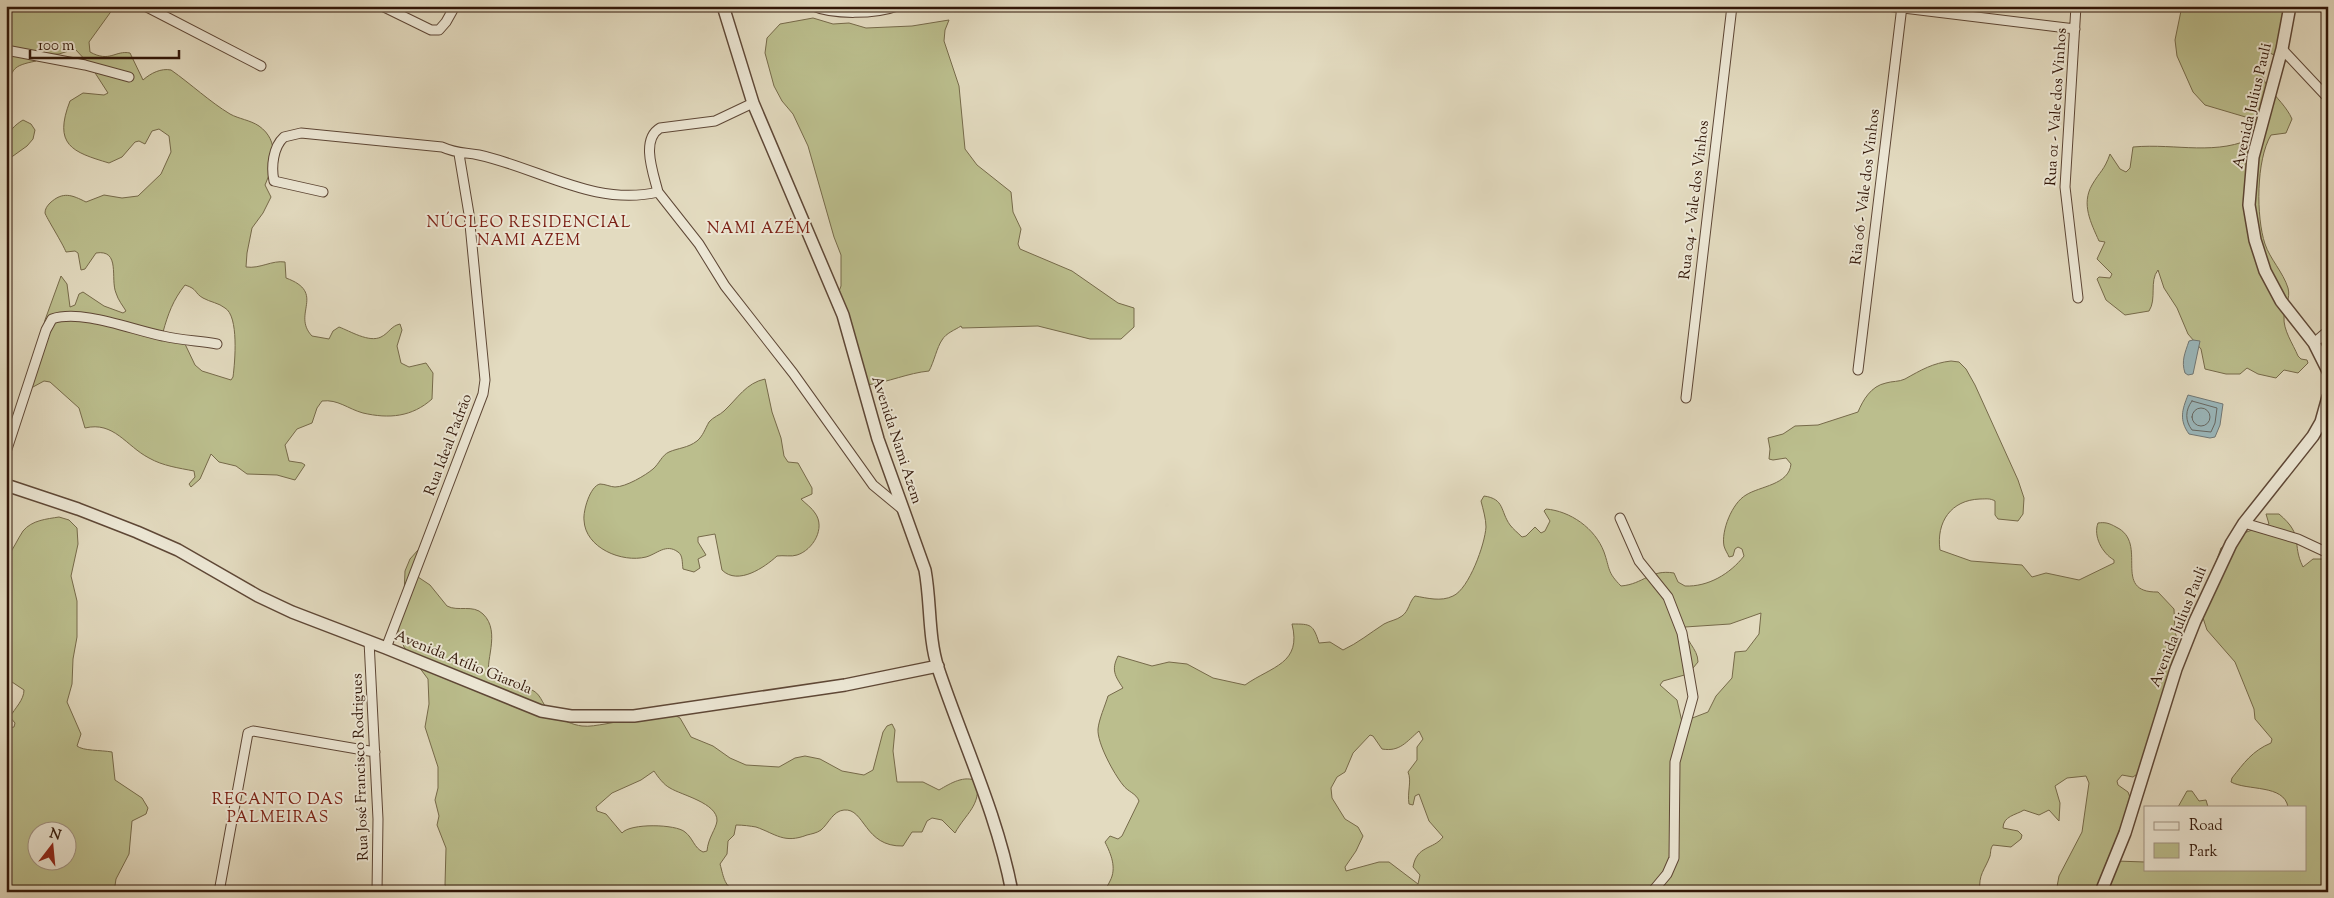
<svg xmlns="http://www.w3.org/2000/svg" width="2334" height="898" font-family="'Sorts Mill Goudy',serif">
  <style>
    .green { fill: #bbbe8d; stroke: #766a4a; fill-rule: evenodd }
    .water { fill: #9ab8bd; stroke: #707775 }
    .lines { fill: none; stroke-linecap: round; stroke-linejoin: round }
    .shore { stroke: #666762; stroke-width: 1 }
    .minor-casing { stroke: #5e4736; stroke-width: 11 }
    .tertiary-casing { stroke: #5e4736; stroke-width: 14 }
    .minor { stroke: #ede8d6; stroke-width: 9 }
    .tertiary { stroke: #ede8d6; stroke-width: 11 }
    .labels { text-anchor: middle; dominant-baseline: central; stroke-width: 4; stroke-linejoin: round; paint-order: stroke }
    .street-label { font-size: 15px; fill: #311608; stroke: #ede8d6 }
    .neighbourhood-label { font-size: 16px; letter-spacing: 1px; fill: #7a1f14; stroke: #ede8d6 }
  </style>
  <rect width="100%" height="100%" fill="#e3dbc0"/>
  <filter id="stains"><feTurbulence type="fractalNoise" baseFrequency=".004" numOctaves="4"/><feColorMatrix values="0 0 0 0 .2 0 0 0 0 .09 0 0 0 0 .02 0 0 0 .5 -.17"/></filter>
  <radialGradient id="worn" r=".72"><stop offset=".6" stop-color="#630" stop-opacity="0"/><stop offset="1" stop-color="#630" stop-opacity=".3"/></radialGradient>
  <path class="green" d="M6 6H115L89 42 90 52C110 63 115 50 130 53L143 80C151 73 161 68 171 70 191 84 210 102 230 114 239 119 250 120 259 126 280 141 274 164 265 185L271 197 263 213 252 228 247 253 246 267C260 269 272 260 285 262L286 278C327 293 291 314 312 336L329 339 333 331 339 327C350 331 369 343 381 337 389 333 391 326 400 324L402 330 397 346 401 363 409 367 426 363 433 373 432 399C412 417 389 419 363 413 348 409 338 399 322 401L317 408 312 423 297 429 285 445 289 461 302 463 305 465 295 480 277 475 247 474 236 466 219 462 211 454 200 479 191 487 189 484 195 477 194 471C179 468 163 466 149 458 126 446 114 421 85 428L79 408 50 382 44 381 33 387 30 386 45 320 61 276 67 284 70 307 75 305 79 294 83 292 104 306 123 313 126 311C123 306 118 300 116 293 110 279 121 249 96 253L85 269 81 270 78 253 75 251 66 252C63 244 46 217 45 213 45 209 47 206 50 203 63 191 72 195 86 202L104 195 122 198 138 196 161 174 171 152 169 136 159 129 152 131 145 144 139 141 135 142 122 157 109 163C72 152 53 145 70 101L83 93 104 95 108 93 90 65 75 49 59 54 40 55 36 61C12 66 13 68 6 90ZM185 285C198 289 194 293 203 298 210 302 219 303 225 308 239 316 235 362 233 377L231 380 202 371 195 365 185 344 163 332C168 314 173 300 185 285Z
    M2182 6H2290L2278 57 2264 50C2250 83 2281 94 2292 119L2286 133 2271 135C2256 160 2256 217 2265 244 2270 259 2283 272 2288 288 2291 299 2284 306 2284 317 2283 330 2293 344 2298 356L2301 359 2307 360 2308 363 2298 373 2284 370 2276 378 2258 374 2247 368 2240 374H2226L2205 369 2201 349 2188 334 2177 308 2164 288 2158 270C2149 281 2157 299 2149 311L2125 315 2106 300 2097 279 2099 277 2110 278 2112 274 2097 259 2105 242 2099 241C2091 223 2081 204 2092 185 2100 171 2104 171 2110 154L2120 169 2126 172 2130 168 2133 147C2177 143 2217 157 2257 136L2259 121 2205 105 2193 92 2177 56 2175 40Z
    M813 18 833 24 849 23 866 28 912 26 949 20 945 30 944 41 959 86 965 149 977 165 1011 192 1013 212 1021 229 1018 244 1020 249 1072 271 1118 303 1134 308V327L1121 339H1090L1038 326 962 328 961 326C955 330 946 333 942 340 937 347 934 362 929 371 908 373 889 382 867 385L848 329 833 307 841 286V255L834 237 808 146 793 114 782 101 774 86 765 53 767 38 780 24Z
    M23 120 31 124 35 130 33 139 27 146 6 161C6 141 5 131 23 120Z
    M1951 361 1959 362 1966 369 1975 385 2018 480 2024 498 2023 514 2018 521 1998 519 1995 515V501C1990 498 1986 499 1980 499 1951 500 1936 522 1940 550L1971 561 2022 565 2032 577 2046 573 2079 580 2114 563V560C2102 553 2093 536 2098 523 2105 522 2109 523 2116 527 2150 543 2110 593 2158 592L2174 609 2175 632 2181 652 2140 772 2133 777 2122 775 2117 781 2118 785 2128 792 2131 800 2116 861 2145 862V869H2305V807H2288C2284 784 2247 791 2231 782L2232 778C2244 763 2252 751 2271 743L2272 739 2255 719 2254 709 2235 662 2207 630 2202 615 2205 593 2221 548 2241 534 2269 524 2266 514H2279C2305 536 2291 543 2303 567L2313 559H2328V892H2056L2059 876 2082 832 2089 783 2086 776 2067 778 2055 786 2060 803 2059 821 2049 810 2039 815 2024 810C2016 815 2003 816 2003 828L2018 831 2022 835 2021 839 2011 847 1993 845C1990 849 1991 852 1990 856 1985 870 1978 874 1980 892H1104C1105 888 1108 886 1110 881 1117 868 1111 854 1105 842L1110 836 1118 839 1122 836 1139 801C1136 793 1128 792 1123 785 1114 774 1097 743 1098 729 1099 719 1105 706 1108 696L1123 688C1115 676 1111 670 1118 656L1152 666 1169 662 1187 664 1213 678 1245 685C1272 666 1302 664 1292 624 1311 624 1313 624 1319 643L1330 642 1343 650C1358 643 1370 633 1384 624 1389 621 1397 620 1402 616 1409 611 1409 602 1415 596 1427 598 1441 602 1453 596 1469 589 1485 544 1486 527 1486 519 1483 509 1481 501L1484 496C1505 499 1500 511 1510 525 1513 529 1518 533 1522 537L1526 536 1535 527 1541 533 1545 531 1550 521 1544 511 1546 509C1570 511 1595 528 1604 552 1610 569 1607 572 1621 586 1644 584 1650 569 1674 573L1678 582 1685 586C1708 587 1730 574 1744 556L1742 549 1738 547 1735 549 1733 556 1729 557C1728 554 1725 550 1724 546 1721 531 1732 503 1746 495 1760 486 1789 485 1791 464L1786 458 1773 460 1769 459 1770 449 1768 438 1783 434 1795 426 1818 425 1858 412C1863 400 1871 386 1886 383 1892 381 1899 382 1905 379 1921 370 1933 363 1951 361ZM1761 613 1759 634 1746 651 1735 652 1732 678 1716 696 1708 712 1682 722 1677 700 1660 685 1663 681 1688 674 1698 662C1698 648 1684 641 1685 627L1730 624ZM1419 731 1423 739 1417 747V760L1408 772C1412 781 1407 792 1409 804L1413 805 1415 796 1419 794 1429 821 1443 837C1433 850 1417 845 1413 867L1420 875 1418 884 1389 862H1379L1346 871 1345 867 1356 851 1363 836 1358 827 1345 819 1332 798 1331 788 1337 777 1345 772 1353 753 1370 735 1373 736 1382 749C1400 752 1406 742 1419 731Z
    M765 379 772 412 781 438 784 456 788 462 798 463 812 488V494L801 499C806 504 812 508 815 513 826 528 813 550 797 555 792 557 783 555 777 556 765 567 738 586 722 570L715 534 698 537V542L706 555 698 559 700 568 694 572 683 569C682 563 683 555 678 552 666 543 657 554 646 557 622 563 585 548 584 520 583 511 590 486 600 484 605 484 611 487 615 487 626 487 646 475 653 469 659 464 662 455 669 452 678 448 688 448 697 441 703 436 705 429 709 422 713 417 720 415 724 411 738 398 746 383 765 379Z
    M59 517 69 520 77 528 78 544 71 576 77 601V637L73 659 72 684 67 702 81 734 77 746C83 751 101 750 112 752L115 780 142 798 148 808 146 814 132 821 129 854 116 879 114 892H6V729L14 727 15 723 10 717C15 708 24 700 24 690L6 678V559C13 550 17 540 23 531 32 520 47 519 59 517ZM68 830V860H38V830Z
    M418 550V577L430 585 447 606C458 612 473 604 483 614 502 632 483 665 490 676 494 683 522 685 532 690 543 695 542 708 554 715 562 720 573 725 582 726 589 727 598 725 605 724 627 720 648 716 669 712L680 718 691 737 713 746 730 758 746 765 779 767 795 758 805 756 820 759 842 771 864 775 873 770 883 732 887 726 892 724 895 730 893 751 897 782H923L939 790C951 783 964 775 977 781 981 806 966 813 955 833L942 820 932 818 927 821 922 832H912L903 846C864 847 865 808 844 810 833 811 829 823 821 830 817 833 811 834 807 835 784 844 776 834 756 827 750 826 743 825 736 825L734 835 728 841 727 854 720 864C724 878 724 887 738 892H448L445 885 446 848 437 825 439 816 435 800 438 788V767L425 727 429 704 428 679 404 647 398 629 404 596 405 571 410 559ZM654 771C658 777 664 785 670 788 681 795 718 803 717 821 716 829 708 838 707 851L703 852C694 848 693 838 685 832 676 824 630 823 622 833L606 814 597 811 596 807 612 793 641 780Z
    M2187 791H2192L2199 801 2206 800 2208 807H2178Z"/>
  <path class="water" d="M2193 340 2200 341 2193 374 2188 375 2185 373C2181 361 2185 353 2189 341Z
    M2188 395 2223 404 2220 425 2215 437 2210 438 2189 434C2179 420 2182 410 2188 395Z"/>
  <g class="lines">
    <path class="shore" d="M2192 401 2217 408 2215 423 2211 432 2192 430C2185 421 2185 410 2192 401Z
      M2192 417a9 9 0 1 1 18 0a9 9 0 1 1-18 0Z"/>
    <defs>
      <path id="minor" d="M145 6 261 66
        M382 6 431 30H439L446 22 455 6
        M813 6C833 15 876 14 897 6
        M1887 6 2075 29
        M2076 6 2065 187 2078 298
        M2282 49 2328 98
        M6 50 85 65 129 77
        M323 192 274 181C271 167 273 147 284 137L301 133 442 147C458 154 464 152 479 155 539 168 595 207 658 192 654 175 640 140 660 128L715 121 753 103
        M658 192 699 244 725 286 793 373 873 485 902 509
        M2314 343 2328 331
        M1858 370 1902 6
        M1686 398 1732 6
        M6 452 46 330 52 319C82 309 132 330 163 336 180 340 199 341 217 344
        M1620 518 1639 561 1668 597 1682 633 1693 697 1675 762 1674 858 1667 874 1652 892
        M2244 523 2298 539 2328 553
        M369 641 378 819 377 892
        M386 648 483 394 485 380 469 214 459 154
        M219 892 248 733 253 731 375 752"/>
      <path id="tertiary" d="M723 6 753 103 843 315 878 439 925 570C931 602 928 637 938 668 963 743 997 813 1012 892
        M2290 6 2282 49 2253 157 2249 205 2255 240 2265 271 2281 301 2314 343 2328 371
        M6 485 78 509 137 532 178 550 258 596 292 612 386 648 541 711 571 716H634L845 685 938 666
        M2101 892 2125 833 2176 669 2195 621 2231 544 2244 523 2313 436 2321 422 2328 397"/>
    </defs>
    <use href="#minor" class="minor-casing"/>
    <use href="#tertiary" class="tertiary-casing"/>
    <use href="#minor" class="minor"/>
    <use href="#tertiary" class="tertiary"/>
  </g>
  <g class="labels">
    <g class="street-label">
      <text transform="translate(2253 106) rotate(-77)">Avenida Julius Pauli</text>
      <text transform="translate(2057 107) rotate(-86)">Rua 01 - Vale dos Vinhos</text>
      <text transform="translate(1866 187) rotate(-83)">Ria 06 - Vale dos Vinhos</text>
      <text transform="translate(1695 200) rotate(-83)">Rua 04 - Vale dos Vinhos</text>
      <text transform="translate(896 440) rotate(72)">Avenida Nami Azem</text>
      <text transform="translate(449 445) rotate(-69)">Rua Ideal Padrão</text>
      <text transform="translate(2179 627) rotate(-68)">Avenida Julius Pauli</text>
      <text transform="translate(463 663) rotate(22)">Avenida Atílio Giarola</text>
      <text transform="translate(361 767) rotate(-92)">Rua José Francisco Rodrigues</text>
    </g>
    <g class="neighbourhood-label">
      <text x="529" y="223">NÚCLEO RESIDENCIAL<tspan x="529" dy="18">NAMI AZEM</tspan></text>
      <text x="759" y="229">NAMI AZÉM</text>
      <text x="278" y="800">RECANTO DAS<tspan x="278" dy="18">PALMEIRAS</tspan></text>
    </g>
  </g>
  <rect width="2334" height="898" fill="none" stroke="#e3dbc0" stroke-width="25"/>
  <rect x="8" y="8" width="2319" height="883" fill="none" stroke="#311608" stroke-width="2.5"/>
  <rect x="12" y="12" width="2309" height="873" fill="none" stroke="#311608"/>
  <rect x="2144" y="806" width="162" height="65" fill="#ede8d6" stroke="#a29484"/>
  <rect x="2154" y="822" width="25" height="8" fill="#ede8d6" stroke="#a29484"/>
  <text x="2189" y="830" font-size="15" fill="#311608">Road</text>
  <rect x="2154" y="843" width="25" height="15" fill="#bbbe8d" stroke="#a29484"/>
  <text x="2189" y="856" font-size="15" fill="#311608">Park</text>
  <g transform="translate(52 846) rotate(16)"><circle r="24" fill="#ede8d6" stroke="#a29484"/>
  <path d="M0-4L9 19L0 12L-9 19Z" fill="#8f2418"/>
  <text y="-8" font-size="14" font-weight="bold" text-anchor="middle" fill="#311608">N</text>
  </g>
  <path d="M30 50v8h149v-8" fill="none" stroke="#311608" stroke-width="2.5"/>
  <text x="38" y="50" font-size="15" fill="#311608" stroke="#ede8d6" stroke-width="4" paint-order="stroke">100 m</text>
  <rect width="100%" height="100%" filter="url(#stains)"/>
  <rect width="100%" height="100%" fill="url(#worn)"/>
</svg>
